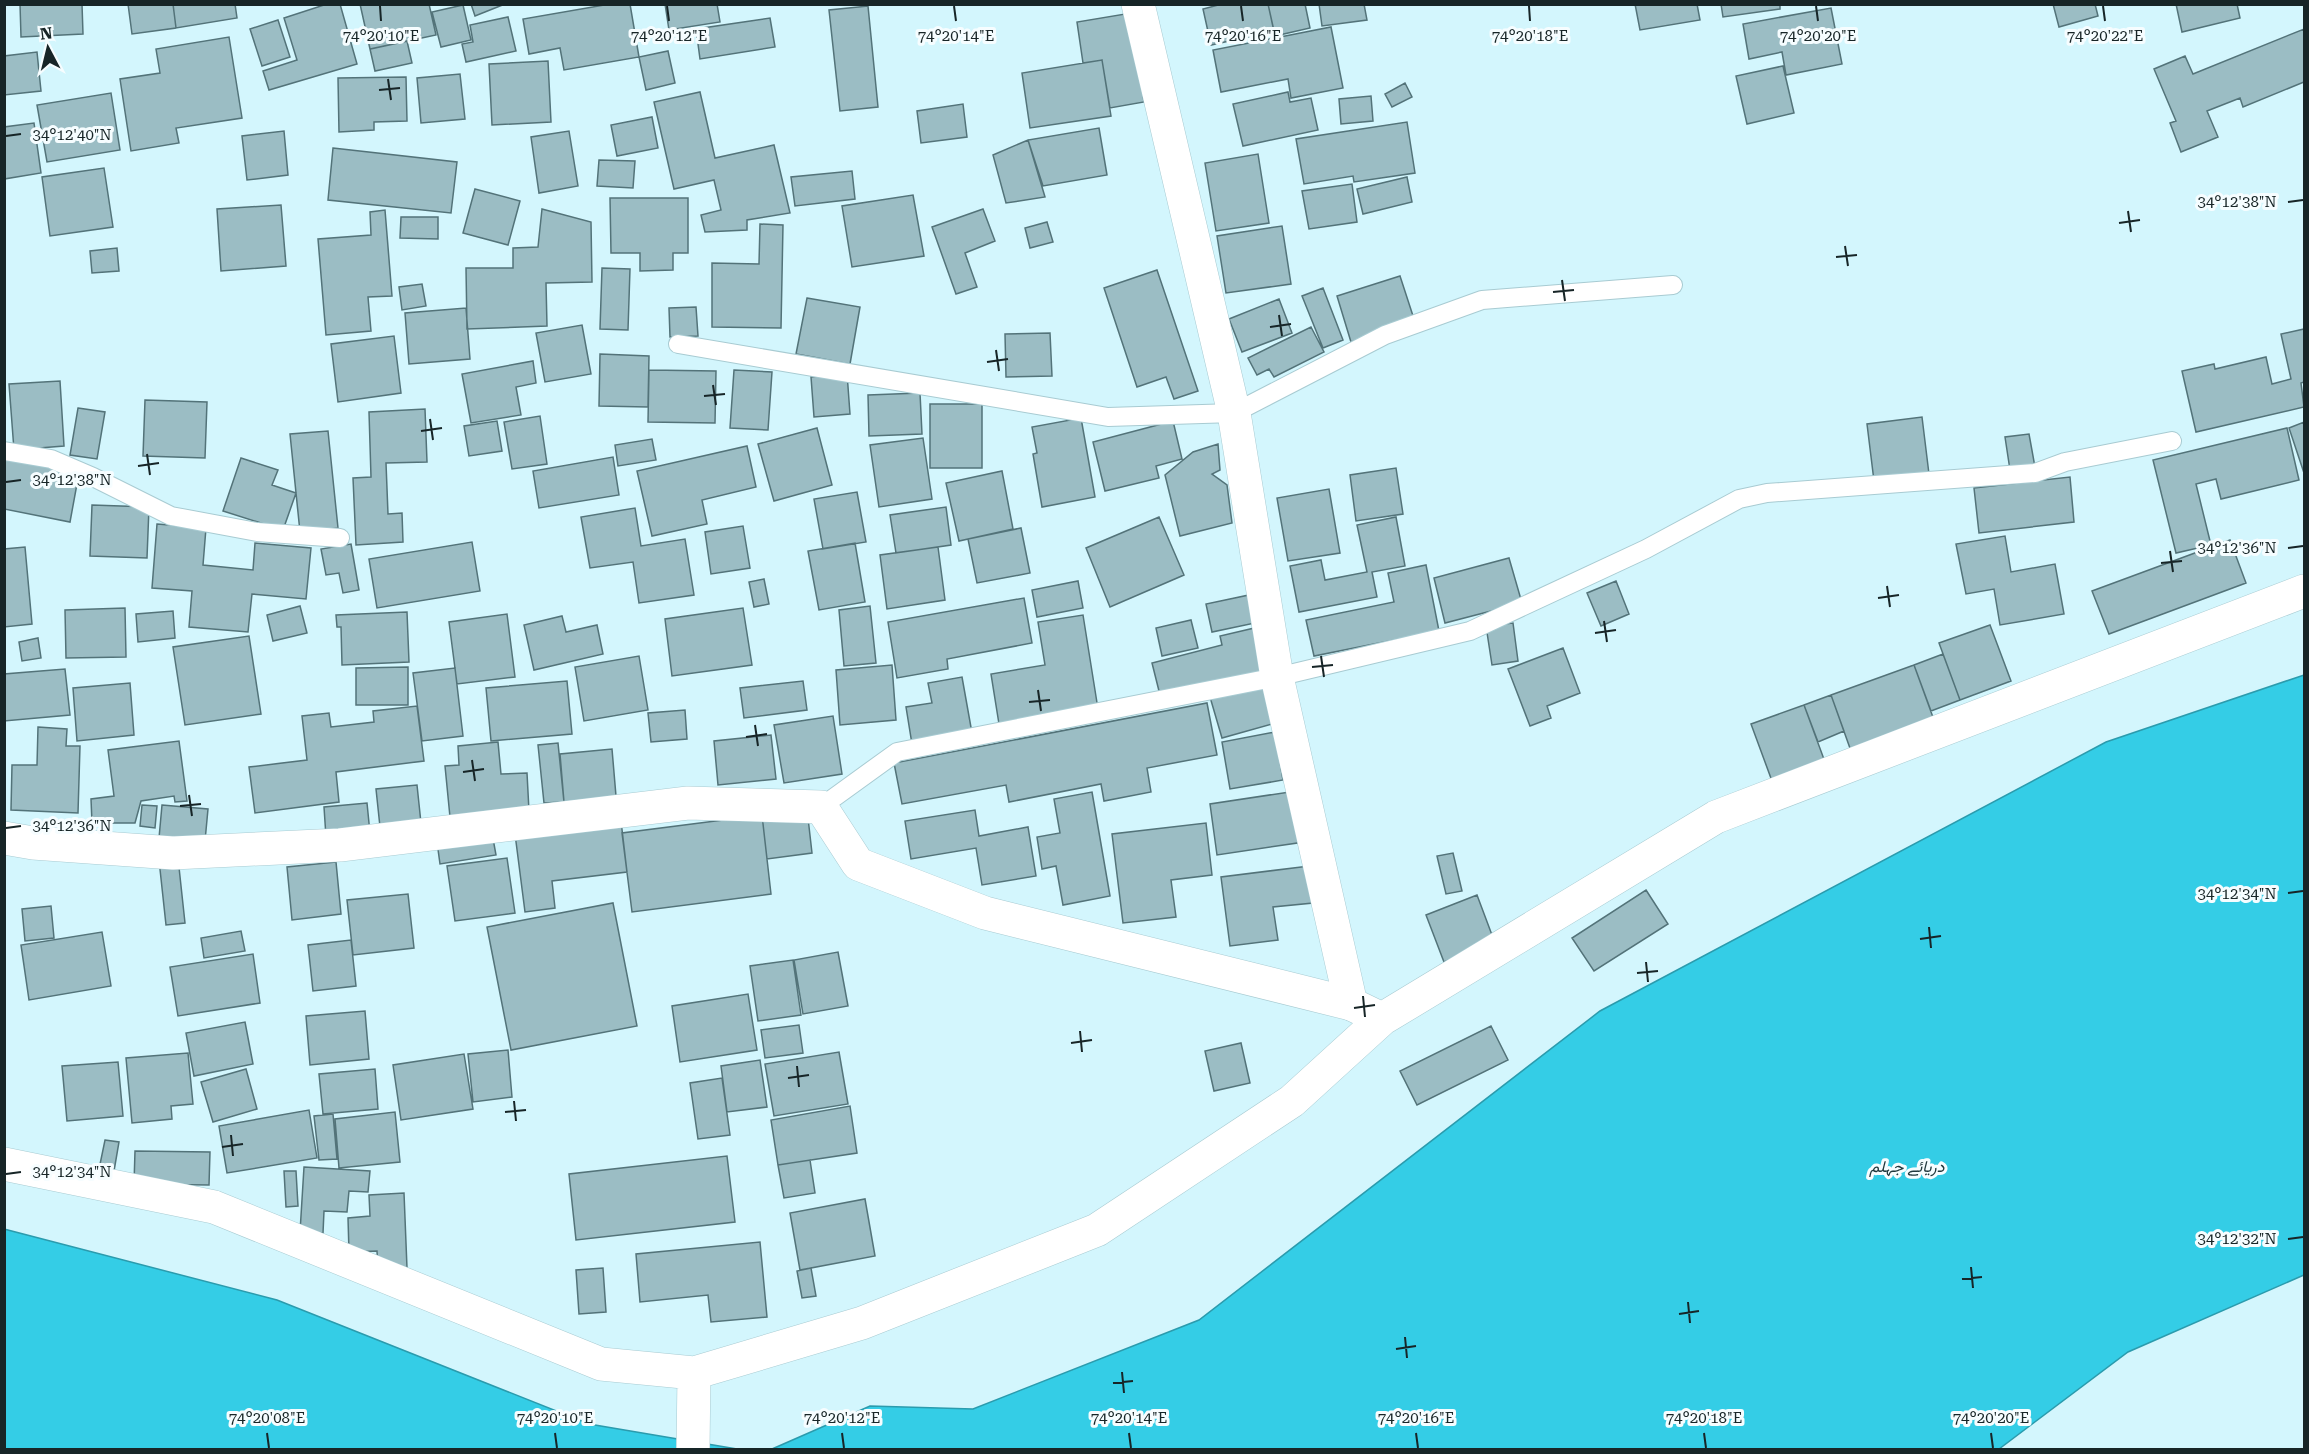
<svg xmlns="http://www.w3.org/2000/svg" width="2309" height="1454" font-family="'Roboto Serif',Vazirmatn,serif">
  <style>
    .water { fill: #34cde6; stroke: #2b9bad; stroke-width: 1.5 }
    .building { fill: #9bbdc4; stroke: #537379; stroke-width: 1.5 }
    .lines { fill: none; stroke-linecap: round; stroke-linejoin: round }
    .service-casing { stroke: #a8cbd2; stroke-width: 20 }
    .minor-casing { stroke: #a8cbd2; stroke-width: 34 }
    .tertiary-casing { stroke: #a8cbd2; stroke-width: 34 }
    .service { stroke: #fff; stroke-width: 18 }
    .minor { stroke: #fff; stroke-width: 33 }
    .tertiary { stroke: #fff; stroke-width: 33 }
    .ticks { fill: none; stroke: #172527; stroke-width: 2 }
    .labels { text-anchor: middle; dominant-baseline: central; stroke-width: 6; stroke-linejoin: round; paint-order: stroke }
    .water-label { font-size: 16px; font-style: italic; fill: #21393e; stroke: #f6fdff }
    .ticks-label { font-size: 15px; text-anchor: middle; fill: #172527; stroke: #f6fdff; stroke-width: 6; stroke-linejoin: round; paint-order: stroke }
  </style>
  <rect width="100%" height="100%" fill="#d3f6fd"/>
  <path class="water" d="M2304 675V1275L2128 1352 1999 1449H772L870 1406 973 1409 1199 1320 1600 1011 2106 742Z
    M4 1229 277 1300 589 1424 737 1449H5Z"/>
  <path class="building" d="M20 4H82L83 34 21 37Z
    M128 4H173L176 28 132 34Z
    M173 4H235L237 18 176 28Z
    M327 4H340L357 64 269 90 263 71 297 60 284 18Z
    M360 4H429L436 35 370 49Z
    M471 4H505L475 16Z
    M610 4H630L639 57 564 70 560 48 529 54 523 19Z
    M665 4H717L720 22 669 30Z
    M1222 4H1268L1274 31 1211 45 1203 9Z
    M1268 4H1305L1310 28 1275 36Z
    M1319 4H1364L1367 20 1322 26Z
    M1635 4H1697L1700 20 1640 30Z
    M1721 4H1780V9L1723 17Z
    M2053 4H2095L2098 16 2059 27Z
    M2176 4H2237L2240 18 2182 32Z
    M463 5 471 40 441 47 432 12Z
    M868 6 878 107 840 111 829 10Z
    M1831 8 1842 64 1786 75 1782 52 1749 59 1743 24Z
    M1131 13 1144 102 1110 108 1102 60 1083 63 1077 22Z
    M508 17 516 51 466 62 462 44 473 42 470 25Z
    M770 18 775 47 700 59 696 29Z
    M278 20 290 57 262 66 250 29Z
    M1331 27 1343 88 1291 98 1288 79 1221 92 1213 50Z
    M2304 29V82L2243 107 2240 98 2207 111 2218 137 2181 152 2170 123 2176 121 2154 69 2185 56 2193 74Z
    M229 37 242 118 176 128 179 143 131 151 120 79 160 73 156 49Z
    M407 41 412 63 375 71 370 49Z
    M668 51 675 83 646 90 639 57Z
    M37 52 41 91 4 95V56Z
    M1102 60 1111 116 1030 128 1022 73Z
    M548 61 551 122 492 125 489 64Z
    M1783 66 1794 113 1747 124 1736 76Z
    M460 74 465 119 421 123 417 78Z
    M406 77 407 121 374 122V130L339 132 338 78Z
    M1405 83 1412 97 1392 107 1385 94Z
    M700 92 715 158 774 145 790 213 747 220V230L705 232 701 215 721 210 714 180 674 189 654 102Z
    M1288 92 1290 102 1311 98 1318 130 1243 146 1233 104Z
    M111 93 120 150 47 162 37 105Z
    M1371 96 1373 121 1341 124 1339 99Z
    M963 104 967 137 921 143 917 111Z
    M652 117 658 148 617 156 611 125Z
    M1407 122 1415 173 1354 182 1353 176 1304 184 1296 139Z
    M34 123 41 173 4 179V127Z
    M1099 128 1107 175 1043 186 1028 140Z
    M284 131 288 175 247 180 242 136Z
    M569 131 578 186 539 193 531 137Z
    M1028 140 1045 197 1006 203 993 155Z
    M333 148 457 162 451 213 328 200Z
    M1258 154 1269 223 1216 231 1205 163Z
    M599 160 635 161 633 188 597 186Z
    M104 168 113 227 50 236 42 177Z
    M852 171 855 199 795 206 791 177Z
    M1407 177 1412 202 1363 214 1357 189Z
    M1352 184 1357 222 1309 229 1302 191Z
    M475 189 520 201 508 245 463 233Z
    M913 195 924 256 852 267 842 206Z
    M610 198H688V253H673V270L640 271V253H611Z
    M281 205 286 266 221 271 217 209Z
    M542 209 591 222 592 282 546 283 547 326 467 329 466 268H513V248L538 247Z
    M983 209 995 241 965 253 977 287 956 294 932 227Z
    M385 210 392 296 368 297 371 331 326 335 318 239 371 235 370 212Z
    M401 217H438V239L400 238Z
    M1047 222 1053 242 1030 248 1025 228Z
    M760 224 783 225 781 328 712 327V263L759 264Z
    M1282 226 1291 284 1226 293 1217 236Z
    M117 248 119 271 92 273 90 251Z
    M602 268 630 269 628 330 600 329Z
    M1157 270 1198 391 1174 399 1166 377 1137 387 1104 288Z
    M1400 276 1415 322 1351 342 1337 296Z
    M422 284 426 306 402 310 399 287Z
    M1323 288 1343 340 1323 348 1302 296Z
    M807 298 860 307 850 364 796 354Z
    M1279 299 1292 333 1242 352 1229 319Z
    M696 307 698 336 670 337 669 308Z
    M466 308 470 359 409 364 405 313Z
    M582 325 591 374 545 382 536 333Z
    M1311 327 1324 352 1274 377 1269 369 1257 375 1248 358Z
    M2304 329V382L2301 383 2304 407 2196 432 2182 371 2214 364 2215 369 2266 357 2272 384 2291 379 2281 334Z
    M1050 333 1052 376 1006 377 1005 334Z
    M394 336 401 393 338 402 331 344Z
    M600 354 649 356 648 407 599 406Z
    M533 361 536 383 516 387 521 415 471 423 462 374Z
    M649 370 716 371 715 423 648 422Z
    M734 370 772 372 768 430 730 428Z
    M847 373 850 414 814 417 811 377Z
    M60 381 64 446 14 450 9 384Z
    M920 393 922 434 869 436 868 395Z
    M145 400 207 402 205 458 143 456Z
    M930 404H982V468H930Z
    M78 408 105 412 97 459 70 455Z
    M425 409 427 462 386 463 388 514 402 513 403 542 356 545 353 478 371 477 369 412Z
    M540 416 547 464 512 469 504 422Z
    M1922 417 1929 474 1874 481 1867 424Z
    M1081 418 1095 497 1042 507 1033 454 1037 453 1032 427Z
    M497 421 502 451 469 456 464 426Z
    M1173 421 1182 459 1156 466 1159 478 1105 491 1093 442Z
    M2304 422V473L2289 428Z
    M817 428 832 485 774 501 758 444Z
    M2287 428 2299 480 2221 499 2216 479 2196 484 2211 545 2176 553 2153 460Z
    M328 431 338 528 300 532 290 434Z
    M2029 434 2035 467 2010 470 2005 437Z
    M923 438 932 499 879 507 870 445Z
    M652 439 656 460 618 466 615 445Z
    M1218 444 1220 470 1212 474 1227 485 1232 523 1180 536 1165 475 1193 452Z
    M747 446 756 487 702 500 707 524 652 536 637 471Z
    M613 457 619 495 539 508 533 471Z
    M4 458 79 473 70 522 4 509Z
    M241 458 278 470 272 485 296 493 283 530 223 511Z
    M1396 468 1403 514 1356 521 1350 475Z
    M1002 471 1013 529 959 541 946 483Z
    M2070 477 2074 522 1979 533 1974 488Z
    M1329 489 1340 553 1288 561 1277 498Z
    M857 492 866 542 823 549 814 499Z
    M92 505 149 507 147 558 90 556Z
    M946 507 951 545 896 553 890 515Z
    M635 508 641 546 685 539 694 595 639 603 633 562 590 568 581 517Z
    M1159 517 1184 575 1110 607 1086 548Z
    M1396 517 1405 566 1372 572 1377 597 1299 612 1290 566 1321 560 1325 580 1367 572 1357 525Z
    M157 524 206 528 203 565 253 570 255 543 311 548 306 599 252 594 248 632 189 627 192 591 152 588Z
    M743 526 750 568 711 574 705 532Z
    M1021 528 1030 573 977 583 968 539Z
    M2005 536 2011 572 2055 564 2064 614 2000 625 1994 589 1966 594 1956 544Z
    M2230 540 2246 583 2109 634 2092 591Z
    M472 542 480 591 377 608 369 559Z
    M855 543 865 602 819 610 808 551Z
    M351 544 359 590 343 593 339 573 326 575 321 549Z
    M25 547 32 624 4 627V549Z
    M938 547 945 600 887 609 880 555Z
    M1509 558 1522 603 1445 623 1434 578Z
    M1426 565 1439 631 1314 656 1306 620 1394 602 1388 573Z
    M764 579 769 604 754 607 749 582Z
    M1078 581 1083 608 1037 617 1032 590Z
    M1616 581 1629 614 1601 626 1587 593Z
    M1249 595 1255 623 1212 632 1206 604Z
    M1024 598 1032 643 947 659 948 669 897 678 888 622Z
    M300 606 307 633 273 641 267 615Z
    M870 606 876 663 844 666 839 610Z
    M125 608 126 657 66 658 65 610Z
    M743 608 752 665 672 676 665 619Z
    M173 611 175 638 138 642 136 614Z
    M407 612 409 662 342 665 341 627H337L336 615Z
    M507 614 515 677 457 684 449 622Z
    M1083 615 1098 709 999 724 991 674 1045 665 1038 622Z
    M562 616 566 632 597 625 603 654 534 670 524 625Z
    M1191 620 1198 648 1162 656 1156 628Z
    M1513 623 1518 661 1492 665 1486 626Z
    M1990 625 2011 681 1960 700 1939 643Z
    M1263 626 1274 671 1161 699 1152 663 1222 645 1220 636Z
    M249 636 261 714 185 725 173 647Z
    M38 638 41 658 22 661 19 642Z
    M1563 648 1580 693 1547 706 1551 718 1530 726 1508 669Z
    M1943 654 1960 700 1931 711 1914 665Z
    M639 656 648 710 584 721 575 667Z
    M892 665 896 720 840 725 836 670Z
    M1914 665 1934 720 1851 751 1831 695Z
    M408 667V705H356V668Z
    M455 668 463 736 422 741 413 673Z
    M65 669 70 715 4 721V674Z
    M962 677 972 733 912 744 906 707 932 703 928 683Z
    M1272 679 1283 721 1222 738 1210 697Z
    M567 681 572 734 491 741 486 688Z
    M803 681 807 710 744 718 740 688Z
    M130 683 134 735 77 741 73 688Z
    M1831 695 1844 731 1818 742 1804 705Z
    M1207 703 1217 755 1147 768 1151 792 1104 801 1101 784 1009 802 1006 785 902 804 894 763Z
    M1804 705 1825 762 1772 781 1751 724Z
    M417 706 424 761 336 772 339 802 255 813 249 767 307 760 302 716 329 713 331 727 374 722 373 711Z
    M685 710 687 739 651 742 648 713Z
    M833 716 842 774 784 783 774 725Z
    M38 727 67 729 66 746H80L78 813 11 810 12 765H37Z
    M1275 732 1283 780 1230 789 1222 742Z
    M771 735 776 779 718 785 714 741Z
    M179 741 187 801 175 802 174 796 141 801 135 823H92L91 799 114 796 108 750Z
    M498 742 501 774 527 773 529 811 450 817 445 766 459 765 458 746Z
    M558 743 564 802 544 803 538 745Z
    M612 749 616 796 564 802 560 754Z
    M417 785 421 823 380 827 376 789Z
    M1296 791 1304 842 1217 855 1210 804Z
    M1092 792 1110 896 1063 905 1056 866 1042 869 1037 837 1060 833 1054 799Z
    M367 803 370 833 326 837 324 807Z
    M142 805 157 806 155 828 140 826Z
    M162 805 208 809 205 841 159 838Z
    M807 809 812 853 767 859 762 815Z
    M975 810 979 836 1028 827 1036 876 982 885 976 848 911 859 905 821Z
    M762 815 771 894 632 912 622 833Z
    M621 821 627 872 552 881 555 908 525 912 515 834Z
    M1206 823 1212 875 1171 880 1176 917 1123 923 1112 834Z
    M492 833 496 855 440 864 437 842Z
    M1453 853 1462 891 1446 894 1437 856Z
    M178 858 185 923 166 925 159 860Z
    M507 858 515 913 455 921 447 866Z
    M336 862 341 914 292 920 287 867Z
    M1309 866 1313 903 1273 907 1278 940 1230 946 1221 877Z
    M1646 890 1668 924 1594 971 1572 938Z
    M408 894 414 948 353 955 347 900Z
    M1477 895 1495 943 1444 962 1426 915Z
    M613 903 637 1026 511 1050 487 927Z
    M51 906 54 938 25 941 22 909Z
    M241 931 245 951 204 958 201 938Z
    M102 932 111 986 29 1000 21 945Z
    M351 940 356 986 313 991 308 945Z
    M838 952 848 1006 803 1014 794 960Z
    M253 954 260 1003 178 1016 170 967Z
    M793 960 801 1015 758 1021 750 966Z
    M748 994 757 1050 680 1062 672 1006Z
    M365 1011 369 1059 310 1065 306 1016Z
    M245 1022 253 1064 194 1076 186 1033Z
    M799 1025 803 1053 765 1058 761 1030Z
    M1491 1026 1508 1060 1417 1105 1400 1071Z
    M1241 1043 1250 1083 1214 1091 1205 1051Z
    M508 1050 512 1097 473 1102 468 1054Z
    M839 1052 848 1104 774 1116 765 1064Z
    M188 1053 193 1104 171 1106 172 1119 132 1123 126 1058Z
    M464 1054 473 1109 401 1120 393 1065Z
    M760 1060 767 1107 727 1112 721 1066Z
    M118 1062 123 1116 67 1121 62 1066Z
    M246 1069 257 1109 213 1122 201 1082Z
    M375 1069 378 1109 323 1114 319 1074Z
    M722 1078 730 1135 698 1139 690 1083Z
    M850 1106 857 1153 778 1165 771 1120Z
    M309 1110 317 1158 227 1173 219 1126Z
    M395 1112 400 1162 339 1168 335 1119Z
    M333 1114 337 1159 319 1160 314 1116Z
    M105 1140 119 1142 113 1177 98 1174Z
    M135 1151 210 1152 209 1185 134 1184Z
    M727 1156 735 1222 576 1240 569 1174Z
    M810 1160 815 1193 784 1198 778 1165Z
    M304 1167 370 1171 368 1192 349 1191 347 1212 324 1211 323 1233 300 1232Z
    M284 1171H296L298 1206 286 1207Z
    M404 1193 407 1268 378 1269 377 1251 349 1252 348 1218 370 1216 369 1195Z
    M865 1199 875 1256 800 1270 790 1213Z
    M760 1242 767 1317 711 1322 708 1295 640 1302 636 1254Z
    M603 1268 606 1312 579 1314 576 1270Z
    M811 1268 816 1296 802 1298 797 1271Z"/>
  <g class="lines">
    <defs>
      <path id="service" d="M678 344 1108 417 1234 413 1385 335 1482 300 1673 285
        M4 451 51 459 93 477 171 516 257 532 340 538
        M821 807 897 752 1277 677 1470 631 1646 549 1739 499 1767 493 2035 473 2065 462 2172 441"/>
      <path id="minor" d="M4 838 33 843 173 853 340 845 688 803 821 807 858 864 985 913 1351 1004"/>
      <path id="tertiary" d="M1138 4 1234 413 1277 677 1351 1004 1382 1019
        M4 1164 214 1207 601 1364 694 1373 862 1323 1097 1230 1292 1101 1382 1019 1716 817 2304 591
        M693 1450 694 1373"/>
    </defs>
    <use href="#service" class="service-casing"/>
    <use href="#minor" class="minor-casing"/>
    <use href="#tertiary" class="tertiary-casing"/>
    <use href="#service" class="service"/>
    <use href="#minor" class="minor"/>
    <use href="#tertiary" class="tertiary"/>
  </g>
  <path class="ticks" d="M380 6 381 21M667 6 669 21M954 6 956 21M1241 6 1243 21M1529 6 1530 21M1816 6 1818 21M2103 6 2105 21M388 79 391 100M379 90 400 88M6 136 21 134M2288 202 2303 200M2128 211 2131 232M2119 223 2140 220M1845 246 1848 266M1836 257 1857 255M1562 280 1565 301M1553 292 1574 290M1279 315 1282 336M1270 327 1291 324M996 350 999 371M987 362 1008 359M713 385 716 405M704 396 725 394M430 419 433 440M421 431 442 428M147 454 150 475M138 466 159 463M6 482 21 480M2288 548 2303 546M2170 551 2173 572M2161 563 2182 561M1887 586 1890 607M1878 598 1899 595M1604 621 1607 642M1595 633 1616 630M1321 656 1324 677M1312 667 1333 665M1038 690 1041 711M1029 702 1050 700M755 725 758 746M746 737 767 734M472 760 475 781M463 772 484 769M189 795 192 816M180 806 201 804M6 828 21 826M2288 893 2303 891M1929 927 1931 948M1920 939 1941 936M1646 962 1648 982M1637 973 1658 971M1363 996 1365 1017M1354 1008 1375 1005M1080 1031 1082 1052M1071 1043 1092 1040M797 1066 799 1087M788 1078 809 1075M514 1101 516 1121M505 1112 526 1110M231 1135 233 1156M222 1147 243 1144M6 1174 21 1172M2288 1239 2303 1237M1971 1267 1973 1288M1962 1279 1982 1277M1688 1302 1690 1323M1679 1314 1699 1311M1405 1337 1407 1358M1396 1349 1416 1346M1122 1372 1124 1393M1113 1383 1133 1381M267 1433 269 1448M555 1433 557 1448M842 1433 844 1448M1129 1433 1131 1448M1416 1433 1418 1448M1704 1433 1706 1448M1991 1433 1993 1448"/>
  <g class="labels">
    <g class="water-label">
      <text x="1907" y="1166">دریائے جہلم</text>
    </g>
  </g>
  <g class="ticks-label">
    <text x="381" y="41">74°20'10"E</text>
    <text x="669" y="41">74°20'12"E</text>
    <text x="956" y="41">74°20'14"E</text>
    <text x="1243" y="41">74°20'16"E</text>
    <text x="1530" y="41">74°20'18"E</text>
    <text x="1818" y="41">74°20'20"E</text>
    <text x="2105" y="41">74°20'22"E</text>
    <text x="72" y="140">34°12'40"N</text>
    <text x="2237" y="207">34°12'38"N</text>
    <text x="72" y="485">34°12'38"N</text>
    <text x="2237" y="553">34°12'36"N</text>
    <text x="72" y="831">34°12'36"N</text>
    <text x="2237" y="899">34°12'34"N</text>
    <text x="72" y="1177">34°12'34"N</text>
    <text x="2237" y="1244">34°12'32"N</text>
    <text x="267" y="1423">74°20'08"E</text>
    <text x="555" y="1423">74°20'10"E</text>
    <text x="842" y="1423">74°20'12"E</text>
    <text x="1129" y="1423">74°20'14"E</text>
    <text x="1416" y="1423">74°20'16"E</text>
    <text x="1704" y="1423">74°20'18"E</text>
    <text x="1991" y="1423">74°20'20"E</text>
  </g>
  <rect width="2309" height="1454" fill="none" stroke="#172527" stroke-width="12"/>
  <g transform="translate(48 48) rotate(353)" stroke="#f6fdff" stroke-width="4.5" paint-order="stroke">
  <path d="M0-4.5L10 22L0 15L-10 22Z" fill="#172527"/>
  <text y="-9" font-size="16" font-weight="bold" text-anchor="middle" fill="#172527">N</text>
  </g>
</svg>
